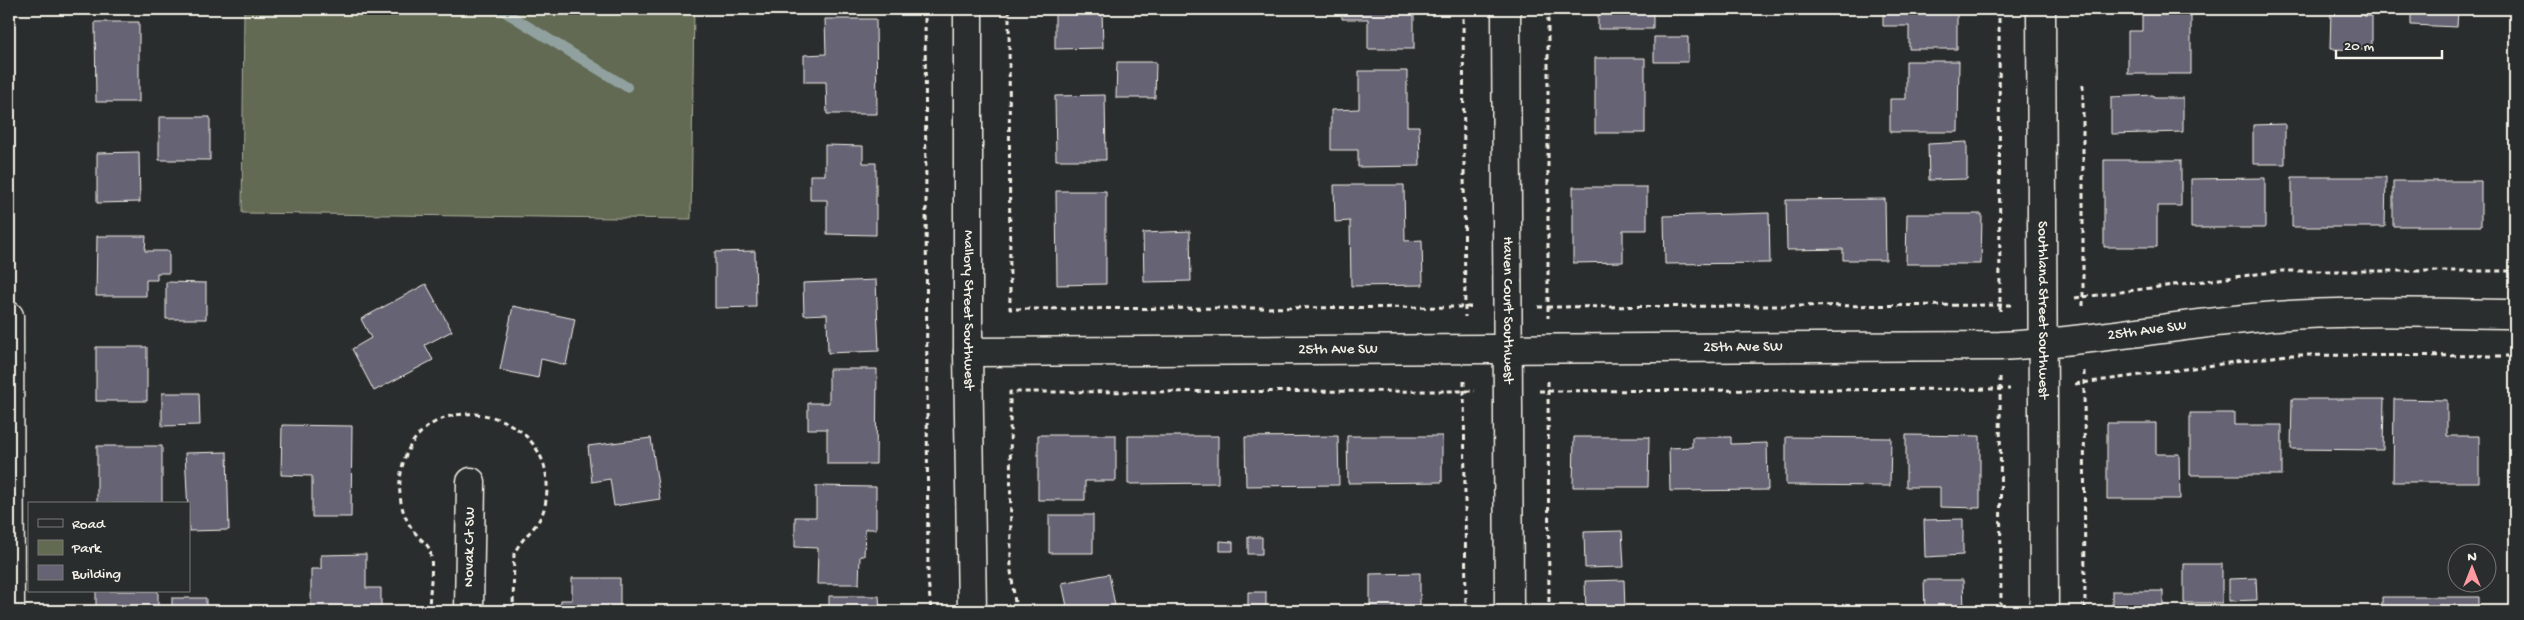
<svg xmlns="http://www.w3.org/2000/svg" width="2524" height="620" font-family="'Gochi Hand',sans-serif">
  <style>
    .green { fill: #626b52; stroke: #abae9d }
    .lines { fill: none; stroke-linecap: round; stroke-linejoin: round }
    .stream { stroke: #90a1a0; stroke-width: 10 }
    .building { fill: #666375; stroke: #f4f1e8 }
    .minor-casing { stroke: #f4f1e8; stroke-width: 31 }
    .path { stroke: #f4f1e8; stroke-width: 3; stroke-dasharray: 5 4; stroke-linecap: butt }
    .minor { stroke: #2a2d2e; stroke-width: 28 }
    .labels { text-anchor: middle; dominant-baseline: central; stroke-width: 4; stroke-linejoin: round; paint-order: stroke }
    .street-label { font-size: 15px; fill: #f4f1e8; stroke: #2a2d2e }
  </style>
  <rect width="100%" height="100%" fill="#2a2d2e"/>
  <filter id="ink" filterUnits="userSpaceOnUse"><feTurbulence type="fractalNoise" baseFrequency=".02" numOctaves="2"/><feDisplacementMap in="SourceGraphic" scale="10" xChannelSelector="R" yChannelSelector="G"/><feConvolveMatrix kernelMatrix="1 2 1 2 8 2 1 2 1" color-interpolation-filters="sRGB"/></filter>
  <g filter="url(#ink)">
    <path class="green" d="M244 9H694L691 219 242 213Z"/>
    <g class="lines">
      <path class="stream" d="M500 9 627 87"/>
    </g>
    <path class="building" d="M1055 9H1102L1103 48 1055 49Z
      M1342 9H1421V13H1414V49H1368V19H1342Z
      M1598 9H1653V29H1598Z
      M1883 9H1957V49H1909V26H1883Z
      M2142 9H2208V13H2191V74H2128V31H2142Z
      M2331 9H2364V16H2372V50L2330 49Z
      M2411 9H2458L2457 27 2411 25Z
      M825 19H876L877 114H827L826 82H804V55L826 54Z
      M95 22H139V102H96Z
      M1654 37H1688V62H1654Z
      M1595 58H1645V133H1595Z
      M1906 61H1959L1958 132H1890V99H1906Z
      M1117 62H1156L1155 98H1116Z
      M1359 71H1407V126H1419L1420 166 1358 167V150H1331V110L1359 109Z
      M1105 95 1106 160H1056L1055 96Z
      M2153 95 2154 98H2183V132L2111 134V97Z
      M159 117H210V160H159Z
      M2285 124V164H2253V125Z
      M1967 142V179L1929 180 1928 144Z
      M825 145 863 146V163H876V235L827 234V200H810V175H825Z
      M139 152 140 202 97 203V153Z
      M2104 160H2181V206H2157V247H2104Z
      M2292 177H2386L2385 227H2292Z
      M2265 178V228H2191V179Z
      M2393 181H2481V226H2393Z
      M1334 185H1404L1405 241 1422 240 1423 285 1351 286 1350 221 1335 222Z
      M1573 187H1647V230H1623V262L1573 263Z
      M1056 191H1106V284L1057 285Z
      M1885 199 1886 260H1843V249L1787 250 1786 200Z
      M1769 213 1770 263 1665 264 1664 216Z
      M1907 214H1982L1981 264H1906Z
      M1190 231 1191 281 1144 282 1143 233Z
      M97 236H146L145 251H169V273H157V280H146V296H96Z
      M755 251 756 307 715 308V252Z
      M876 280 879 351 828 353 827 314 804 315 803 283Z
      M166 282 206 283V319H166Z
      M426 284 452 331 425 345 433 360 374 391 352 349 371 338 361 319Z
      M513 306 575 319 566 365 541 359 538 378 500 370Z
      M96 347H147V401H96Z
      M829 369H877L876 464H827V429H808V403H829Z
      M162 393H199L200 425 162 426Z
      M2292 399H2384L2383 450 2291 449Z
      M2394 399 2447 400V436H2479V482H2393Z
      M2190 413H2234V425H2282V475H2190Z
      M2107 423H2156V454H2179L2180 499H2107Z
      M282 425 352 426 351 517H312V476L281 475Z
      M1038 435H1116V481H1085V500H1038Z
      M1906 435 1980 436V508L1940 507V487H1906Z
      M1128 436H1218V483L1128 484Z
      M1338 436 1339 485 1246 486 1245 437Z
      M1347 436H1442V482L1348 483Z
      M1574 437H1649L1648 487H1573Z
      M1692 437H1731V444L1767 443 1768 490 1670 491 1669 448 1692 447Z
      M1786 437 1891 438 1890 486 1786 485Z
      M651 438 660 499 614 506 610 479 592 482 588 446Z
      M97 446H162V504H97Z
      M227 452 229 530 189 531 185 453Z
      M816 486 876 487V529H865L864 556H860L859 584H817L818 548 795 547V517H816Z
      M1049 515H1093V553H1049Z
      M1963 519V555L1925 557 1924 520Z
      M1622 531 1624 567 1585 568 1584 532Z
      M1248 537H1262V554H1248Z
      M1220 541 1233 542V551H1220Z
      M366 554V588H381V611H311V569H321V555Z
      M2184 564H2222V603H2184Z
      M1420 573V611H1370V574Z
      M1109 574 1116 611H1068L1062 583Z
      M572 578H620V611H560L561 600H572Z
      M2256 578 2257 600 2229 601V579Z
      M1624 580 1625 611H1586L1585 581Z
      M1924 580H1963L1964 611H1925Z
      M96 591H158V610H96Z
      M2112 591H2163V611H2112Z
      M1248 592H1266V611H1248Z
      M829 596H879L880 611H806L829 610Z
      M2382 597H2479V611H2382Z
      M172 598H206V611H172Z"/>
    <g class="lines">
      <defs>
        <g id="minor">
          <path id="s1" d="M968 9V352L972 611"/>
          <path id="s2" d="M1506 9 1509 611"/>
          <path id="s3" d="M2041 9 2044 611"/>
          <path d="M9 316 10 611"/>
          <path id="s4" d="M968 352 2000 346C2085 342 2169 326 2253 318 2340 309 2428 313 2515 314"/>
          <path id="s5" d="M469 611 471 482"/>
        </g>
      </defs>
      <use href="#minor" class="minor-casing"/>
      <path class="path" d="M925 9 928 578 931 611
        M1009 9 1010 309 1475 307
        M1463 9 1465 317
        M1548 9V318
        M1999 9 2000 313
        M2083 85V307
        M2075 298 2280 271H2515
        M1538 307 2012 305
        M2084 371 2085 611
        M2000 377 2001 611
        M1464 381 1466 611
        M1548 381 1549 611
        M2075 384 2287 355 2515 356
        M1539 391 2010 389
        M429 611C429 594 434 567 430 551 428 544 422 541 418 536 402 519 397 496 401 473 416 378 561 405 546 500 542 528 524 532 514 554L513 611
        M1016 611 1011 571 1010 392 1475 391"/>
      <use href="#minor" class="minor"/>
    </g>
  </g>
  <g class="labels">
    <g class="street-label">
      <text stroke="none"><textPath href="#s1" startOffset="301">Mallory Street Southwest</textPath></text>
      <text stroke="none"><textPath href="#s2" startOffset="301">Haven Court Southwest</textPath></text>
      <text stroke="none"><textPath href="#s3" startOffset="301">Southland Street Southwest</textPath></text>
      <text stroke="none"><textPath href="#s4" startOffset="1180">25th Ave SW</textPath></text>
      <text stroke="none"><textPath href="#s4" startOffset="775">25th Ave SW</textPath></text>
      <text stroke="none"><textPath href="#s4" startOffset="370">25th Ave SW</textPath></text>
      <text stroke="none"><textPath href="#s5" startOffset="64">Novak Ct SW</textPath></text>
    </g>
  </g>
  <rect width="2524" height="620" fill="none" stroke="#2a2d2e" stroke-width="30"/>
  <rect x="15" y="15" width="2494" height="590" fill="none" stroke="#f4f1e8" stroke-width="2" filter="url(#ink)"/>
  <rect x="28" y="502" width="162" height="90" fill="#2a2d2e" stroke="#7b7b78"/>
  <rect x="38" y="519" width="25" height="8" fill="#2a2d2e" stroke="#7b7b78"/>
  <text x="72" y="528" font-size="15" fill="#f4f1e8">Road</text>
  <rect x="38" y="540" width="25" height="15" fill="#626b52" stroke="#7b7b78"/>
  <text x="72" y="552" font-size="15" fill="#f4f1e8">Park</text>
  <rect x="38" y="565" width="25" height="15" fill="#666375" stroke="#7b7b78"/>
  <text x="72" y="578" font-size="15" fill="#f4f1e8">Building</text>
  <g transform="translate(2472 568)"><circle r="24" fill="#2a2d2e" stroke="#7b7b78"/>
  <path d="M0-4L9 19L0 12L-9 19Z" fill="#ff9aa2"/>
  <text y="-8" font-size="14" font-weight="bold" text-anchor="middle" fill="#f4f1e8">N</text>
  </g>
  <path d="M2336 50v8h106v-8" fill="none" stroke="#f4f1e8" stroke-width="2.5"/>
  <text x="2344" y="50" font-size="15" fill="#f4f1e8" stroke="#2a2d2e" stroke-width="4" paint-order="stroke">20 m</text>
</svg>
